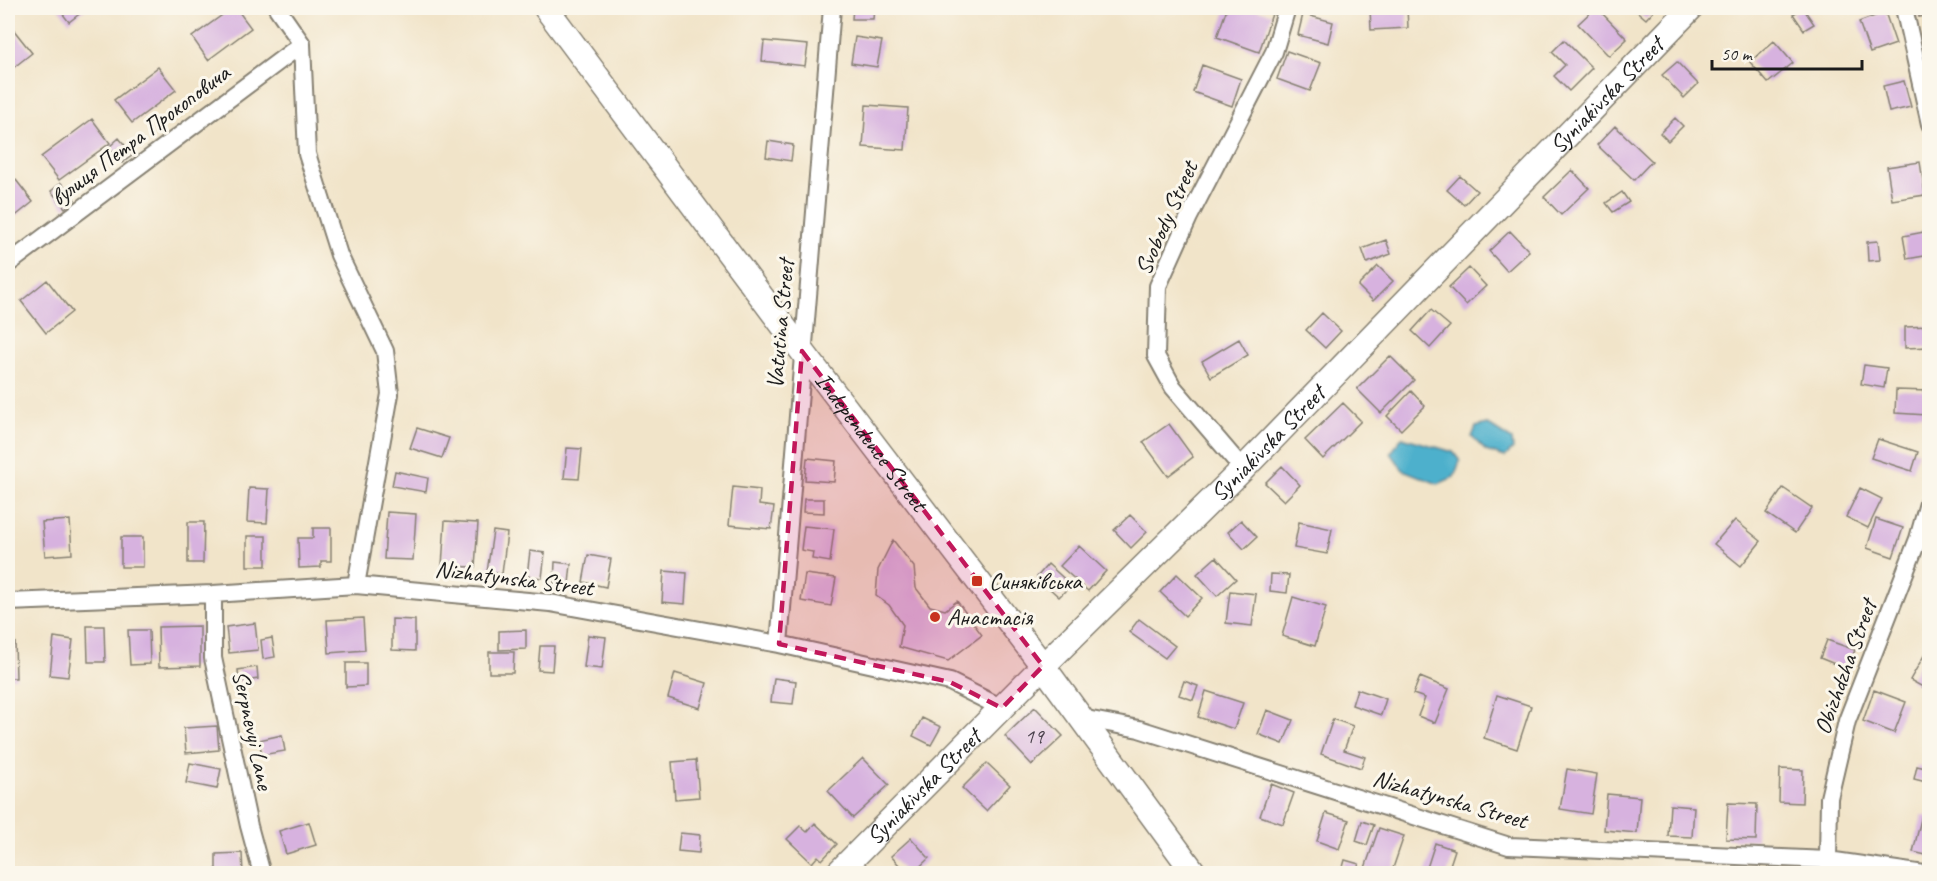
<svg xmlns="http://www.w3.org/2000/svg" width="1937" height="881" font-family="Caveat,sans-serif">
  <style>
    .water { fill: #4db0cc; stroke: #346674; stroke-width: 1.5 }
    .building { fill: #d7b2df }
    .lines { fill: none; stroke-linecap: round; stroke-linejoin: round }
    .street-casing { stroke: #868072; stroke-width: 20 }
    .secondary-casing { stroke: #868072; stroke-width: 27 }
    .street { stroke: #fff; stroke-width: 16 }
    .secondary { stroke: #fff; stroke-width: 24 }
    .marked { fill: #c2185b; fill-opacity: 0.2; stroke: #c2185b; stroke-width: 4.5; stroke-dasharray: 12 8; stroke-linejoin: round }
    .poi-dot { fill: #c8321e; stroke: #fbf7ec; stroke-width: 2 }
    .labels { text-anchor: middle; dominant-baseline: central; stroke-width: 6; stroke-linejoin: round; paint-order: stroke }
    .number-label { font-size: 21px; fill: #4b424d }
    .street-label { font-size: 24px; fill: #1c1c1c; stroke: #fbf7ec }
    .poi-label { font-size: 24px; fill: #1c1c1c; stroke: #fbf7ec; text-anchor: start }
  </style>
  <rect width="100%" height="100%" fill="#fbf7ec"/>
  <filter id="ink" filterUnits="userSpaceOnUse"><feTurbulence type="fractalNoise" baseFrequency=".0167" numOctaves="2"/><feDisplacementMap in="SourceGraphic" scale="12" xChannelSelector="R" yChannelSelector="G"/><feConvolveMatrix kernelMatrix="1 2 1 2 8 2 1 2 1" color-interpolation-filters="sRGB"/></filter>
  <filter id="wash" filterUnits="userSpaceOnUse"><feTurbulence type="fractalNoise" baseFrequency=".008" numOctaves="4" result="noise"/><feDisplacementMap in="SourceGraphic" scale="24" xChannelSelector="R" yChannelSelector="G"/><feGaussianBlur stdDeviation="1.35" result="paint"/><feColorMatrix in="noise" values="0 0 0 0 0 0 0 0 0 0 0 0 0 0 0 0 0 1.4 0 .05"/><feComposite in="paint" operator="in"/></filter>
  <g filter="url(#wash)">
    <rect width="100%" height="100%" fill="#f1e4c9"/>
    <path class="water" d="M1487 424 1512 440 1513 449 1505 457 1486 451 1472 437 1476 427Z
      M1402 437 1453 452 1460 461 1454 477 1438 484 1403 470 1391 453Z"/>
    <g id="blocks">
      <path class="building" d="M58 8H87L69 22Z
        M232 8H236L251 28 208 60 192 37Z
        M853 8H874L873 19H852Z
        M1227 8H1251L1272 14 1259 52 1217 37Z
        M1370 8H1407L1408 28 1371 30Z
        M1595 8H1597L1627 39 1609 56 1578 24Z
        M1633 8H1656L1646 19Z
        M1803 8 1814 24 1804 30 1793 14Z
        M1918 8H1930V15L1919 17Z
        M1885 12 1896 44 1870 53 1859 22Z
        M1303 14 1333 22 1328 43 1298 35Z
        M13 29 32 53 8 72V33Z
        M855 37 882 41 877 67 851 63Z
        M1564 40 1592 68 1569 91 1554 76 1565 65 1552 52Z
        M764 41 808 45 805 66 762 61Z
        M1774 41 1793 63 1768 83 1750 62Z
        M1287 51 1321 63 1310 91 1277 79Z
        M1677 62 1698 84 1684 98 1662 75Z
        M1202 65 1241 79 1232 106 1193 92Z
        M158 67 176 90 132 123 114 100Z
        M1904 81 1911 107 1889 112 1883 86Z
        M866 105 908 108 905 150 863 147Z
        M1675 118 1683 126 1668 141 1660 133Z
        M92 119 110 143 59 180 41 157Z
        M1615 126 1652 161 1634 180 1597 145Z
        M119 138 133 155 122 163 109 147Z
        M768 141 793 145 791 161 766 157Z
        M1920 162 1925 195 1892 200 1887 167Z
        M1572 170 1589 188 1561 215 1544 197Z
        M1460 176 1477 191 1464 205 1447 190Z
        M16 180 33 202 8 222V186Z
        M61 183 75 200 65 208 51 191Z
        M1622 192 1629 202 1613 212 1606 203Z
        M1510 231 1529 251 1507 271 1489 251Z
        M1929 231 1930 255 1907 259 1903 236Z
        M1386 240 1391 254 1367 263 1362 249Z
        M1878 241 1880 260 1868 261 1867 242Z
        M1378 266 1393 281 1373 301 1358 286Z
        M1469 268 1486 286 1466 305 1449 287Z
        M47 280 72 312 46 333 21 301Z
        M1431 310 1450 326 1430 348 1412 331Z
        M1322 313 1341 331 1325 348 1306 330Z
        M1930 326V347L1905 348V327Z
        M1239 339 1248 355 1211 377 1202 361Z
        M1390 356 1414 380 1381 413 1357 389Z
        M1864 365 1887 368 1884 388 1861 384Z
        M1896 390 1928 391 1927 415 1895 413Z
        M1411 391 1425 406 1401 430 1387 416Z
        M1343 403 1361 421 1323 459 1305 440Z
        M1169 424 1193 457 1168 476 1143 442Z
        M417 428 449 438 442 458 410 448Z
        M1878 439 1918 452 1912 471 1871 458Z
        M567 448 582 449 579 479 564 478Z
        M807 458 836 461 834 482 805 480Z
        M1282 466 1300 485 1284 501 1265 483Z
        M395 471 428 478 426 492 392 486Z
        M733 487 760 490 759 505 774 507 771 529 729 525Z
        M249 488 269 489 267 523 247 522Z
        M1783 488 1812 508 1795 533 1766 513Z
        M1860 488 1882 499 1868 528 1846 517Z
        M804 499H824V513L803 512Z
        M387 512 416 514 413 560 384 559Z
        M1130 515 1147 532 1131 548 1114 530Z
        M1876 519 1903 528 1893 557 1867 548Z
        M70 520 72 554 45 556 42 522Z
        M1241 520 1257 537 1244 549 1228 532Z
        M1735 520 1761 541 1741 566 1714 544Z
        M445 521 478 523 475 567 442 566Z
        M188 522H204L203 563H188Z
        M1299 522 1332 529 1327 554 1294 548Z
        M804 526 834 529 830 562 812 559 813 552 801 550Z
        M313 528H331V561H321V567L299 568 298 538H313Z
        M493 531 507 533 502 574 487 572Z
        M247 536H266V566H247Z
        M121 537H143V567H121Z
        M893 540 914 567 916 588 930 606 945 610 957 601 982 635 948 661 899 647 903 625 889 605 876 596 878 570Z
        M1079 546 1106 571 1088 591 1060 566Z
        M530 551 545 553 542 578 527 576Z
        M588 555 611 559 606 587 583 582Z
        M1216 557 1236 579 1217 596 1197 574Z
        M555 562 571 564 569 584 554 583Z
        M1048 564 1071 585 1059 597 1037 577Z
        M664 571 687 573 685 604 662 602Z
        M805 574 836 578 831 606 801 601Z
        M1177 574 1202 598 1185 616 1160 592Z
        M1271 574 1289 575 1287 593 1270 591Z
        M1230 591 1256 594 1252 626 1226 623Z
        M1293 597 1326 607 1315 646 1282 636Z
        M363 618 365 650 329 653 327 620Z
        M392 619 415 620V651L392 650Z
        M1139 619 1175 646 1165 658 1129 632Z
        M255 623 258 650 229 653 226 627Z
        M87 626H104L105 662H88Z
        M200 626V666L159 667 158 627Z
        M128 630H149L150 664 130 665Z
        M526 630V649L499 650V631Z
        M588 635 606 637 602 669 584 667Z
        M54 637 73 640 68 677 50 675Z
        M272 638 275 657 263 659 261 640Z
        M1827 640 1855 650 1847 669 1820 658Z
        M8 642H15L16 678H8Z
        M1930 645V691L1910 680Z
        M540 646H554L552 671 538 670Z
        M489 652H514L513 673H489Z
        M346 663H366V686L346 687Z
        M257 667 258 679 239 682 238 670Z
        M675 673 707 683 700 708 668 698Z
        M1420 677 1449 689 1435 723 1418 716 1425 698 1413 694Z
        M774 678 796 681 793 704 771 702Z
        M1184 681 1198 686 1193 700 1179 695Z
        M1357 689 1386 699 1381 715 1352 705Z
        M1874 690 1906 702 1894 733 1863 721Z
        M1206 691 1243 703 1234 729 1198 717Z
        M1497 695 1531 706 1517 749 1484 738Z
        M1035 707 1063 736 1032 765 1005 736Z
        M1267 710 1293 720 1283 744 1258 734Z
        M922 718 941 727 931 745 913 736Z
        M1333 719 1353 726 1344 750 1365 757 1361 768 1321 754Z
        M217 726 219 750 186 753 184 728Z
        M282 735 285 751 262 755 259 740Z
        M863 758 889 785 853 818 828 791Z
        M696 760 699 797 675 799 672 762Z
        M190 763 221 769 217 789 186 783Z
        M987 763 1010 785 986 811 962 788Z
        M1917 766 1930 769V783L1914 779Z
        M1567 769 1597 774 1591 814 1560 809Z
        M1780 769 1803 770 1802 803 1779 802Z
        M1271 784 1294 793 1283 824 1260 816Z
        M1607 794 1640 797 1637 833 1604 830Z
        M1728 803 1757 804 1756 840 1726 839Z
        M1670 805 1694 807 1692 837 1668 836Z
        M1326 813 1349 820 1339 849 1317 841Z
        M1922 815 1930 817V856L1913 852Z
        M1362 821 1374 825 1367 845 1356 841Z
        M309 822 316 845 286 854 279 831Z
        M815 823 837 844 822 860 818 856 812 863 787 839 800 826 807 832Z
        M1379 828 1404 836 1391 874H1381L1365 868Z
        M680 833 700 835 699 853 678 851Z
        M911 838 929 858 912 874H907L891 856Z
        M1435 843 1455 850 1447 874H1425Z
        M242 853 243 874H216V854Z
        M1345 860 1359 864 1355 874H1341Z"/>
    </g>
  </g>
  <g filter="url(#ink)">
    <use href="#blocks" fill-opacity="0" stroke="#868072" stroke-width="1.5"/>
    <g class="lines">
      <defs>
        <path id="street" d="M277 8 302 44
          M1904 8 1930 124
          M302 44 307 154 339 255 385 351 390 394 356 585
          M8 264 302 44
          M1243 469 1173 387 1156 356 1158 286 1189 217 1274 52 1287 8
          M213 594V658L249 826 262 874
          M8 602 213 594 356 585 550 603 779 644 950 682 1002 708
          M779 644 832 8
          M1081 718 1139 729 1509 846 1828 860 1924 874
          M1828 860 1829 798 1847 721 1918 539 1930 496"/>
        <g id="secondary">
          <path id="s1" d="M546 8 802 351 1043 666 1195 874"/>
          <path id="s2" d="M837 874 1043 666 1243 469 1691 8"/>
        </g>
      </defs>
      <use href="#street" class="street-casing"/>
      <use href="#secondary" class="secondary-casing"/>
      <use href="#street" class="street"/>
      <use href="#secondary" class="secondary"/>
    </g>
  </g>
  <path class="marked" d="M802 351 1043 666 1002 708 950 682 779 644Z"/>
  <g class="poi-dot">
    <rect x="971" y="575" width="12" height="12" rx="3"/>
    <circle cx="935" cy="617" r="6"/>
  </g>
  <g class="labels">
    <g class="number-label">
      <text x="1034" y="736">19</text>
    </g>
    <g class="street-label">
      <text stroke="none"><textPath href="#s2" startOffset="1095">Syniakivska Street</textPath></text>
      <text transform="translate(140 135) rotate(-37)">вулиця Петра Прокоповича</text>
      <text transform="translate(1166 218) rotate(-66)">Svobody Street</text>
      <text transform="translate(780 324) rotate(-85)">Vatutina Street</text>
      <text stroke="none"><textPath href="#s1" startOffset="542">Independence Street</textPath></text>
      <text stroke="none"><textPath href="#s2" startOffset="609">Syniakivska Street</textPath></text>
      <text transform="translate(514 578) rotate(7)">Nizhatynska Street</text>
      <text transform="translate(1845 667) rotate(-70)">Obizhdzha Street</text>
      <text transform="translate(253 730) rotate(78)">Serpnevyi Lane</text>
      <text stroke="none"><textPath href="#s2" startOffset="123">Syniakivska Street</textPath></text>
      <text transform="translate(1450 799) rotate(16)">Nizhatynska Street</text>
    </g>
    <g class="poi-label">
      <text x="989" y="581">Синяківська</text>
      <text x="947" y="617">Анастасія</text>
    </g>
  </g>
  <rect width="1937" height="881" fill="none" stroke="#fbf7ec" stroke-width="30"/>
  <path d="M1712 60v9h150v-9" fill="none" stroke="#1c1c1c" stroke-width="3"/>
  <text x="1721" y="60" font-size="18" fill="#1c1c1c" stroke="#fbf7ec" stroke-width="4.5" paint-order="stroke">50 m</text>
</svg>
